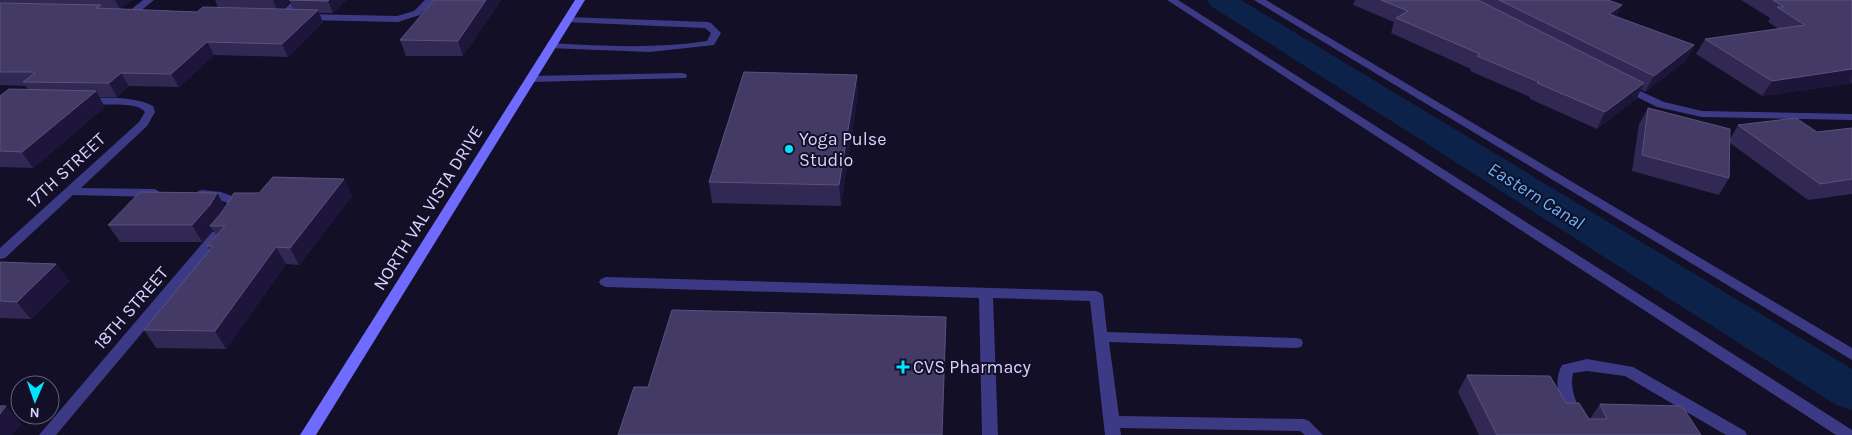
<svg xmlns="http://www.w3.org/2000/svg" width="1852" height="435" font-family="Karla,sans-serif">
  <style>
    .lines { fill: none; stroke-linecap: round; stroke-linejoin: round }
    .canal { fill: #0c2248; fill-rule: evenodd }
    .service { fill: #3d3a85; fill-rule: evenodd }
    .secondary { fill: #6f6bff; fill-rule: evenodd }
    .wall { fill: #312854; fill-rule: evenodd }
    .shaded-wall { fill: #1d163a }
    .building { fill: #433a66; stroke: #5a527e }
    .poi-dot { fill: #00e5ff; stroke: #130f26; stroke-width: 2 }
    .labels { text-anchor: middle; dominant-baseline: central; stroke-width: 4; stroke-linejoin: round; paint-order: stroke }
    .poi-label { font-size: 18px; fill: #d9d4ff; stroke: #130f26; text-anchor: start }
    .street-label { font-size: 18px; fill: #d9d4ff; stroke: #130f26 }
    .water-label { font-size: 19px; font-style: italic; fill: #62b6ff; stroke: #130f26 }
  </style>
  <rect width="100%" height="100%" fill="#130f26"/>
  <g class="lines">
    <path class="canal" d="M1207 0H1241L1852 369V410L1836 405 1211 6Z"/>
    <path class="service" d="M143 0H154L134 16H128V12Z
      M294 0H304L284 19H278V15Z
      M425 0H435L420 15 398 22 304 20 299 17 304 14 397 16 414 11Z
      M1167 0H1178L1852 430V435H1836Z
      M1254 0H1266L1852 348V360Z
      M567 17 708 22 711 23 721 33 714 45 650 52 547 48V44L551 43C603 46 655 49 707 41L711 33 705 28 564 22 562 20Z
      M682 73 686 74 687 76 686 78 531 82 526 79 531 76Z
      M1625 84 1664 102 1702 111 1852 114V120L1702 117 1657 107 1621 89 1620 87 1621 85Z
      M87 98C108 98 133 96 153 106L155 112 147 126 81 188 155 189 161 193 155 197 73 195 5 258 0 259V248L139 122 145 112C137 100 97 107 83 103L82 101Z
      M202 190 221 192 240 199C243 203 242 210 239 214H231L229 211 230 204 219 200 198 197 196 194 198 191Z
      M217 231 222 232 223 235 222 238 56 435H39L212 232Z
      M606 277 1096 291 1101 293 1103 296 1107 332 1296 338 1301 339 1303 343 1301 347 1296 348 1109 342 1119 416 1304 419 1309 421 1323 435H1305L1300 431 1120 428 1121 435H1105L1090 301 993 298 998 435H982L979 298 606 287 601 285 599 282 601 279Z
      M1587 359 1633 367 1745 431 1747 435H1726L1625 376 1587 371 1573 373C1568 396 1584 416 1594 435H1578C1567 414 1549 389 1562 365Z"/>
    <path class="secondary" d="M575 0H585L316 435H300Z"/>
  </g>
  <path class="wall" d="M0 0H132L120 9 197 12 218 8 215 0H346L333 13H319L323 22 288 57 214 55 179 87 129 86 117 97H99L105 107 33 168 0 167V96L28 90 26 86 0 85ZM290 1 293 9H282Z
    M434 0H501L463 56H406L400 40Z
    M1355 0H1608L1616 17 1694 45 1686 61 1645 92 1641 89 1636 99 1597 129 1530 99V97L1470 71 1471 69 1391 33 1394 22 1353 5Z
    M1741 0H1852V83L1762 96 1696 54 1705 39 1779 29 1768 22 1770 18Z
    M857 75 858 94 841 206 712 203 709 182Z
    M1648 108 1730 139 1738 125 1817 132 1852 128V194L1808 200 1730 143 1729 178 1719 195 1632 171 1639 124Z
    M344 179 352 196 299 265 286 264 226 349 156 348 144 330 210 251 207 246 216 235 213 230 202 242H120L108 225 217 193 225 207 259 193Z
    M0 262 56 264 69 281 31 319 0 318Z
    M1467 375 1566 403 1590 419 1600 404 1701 435H1479L1458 392Z"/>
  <path class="shaded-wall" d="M115 0H132L120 9Z
    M273 0H291H289L290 1 278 12Z
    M329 0H346L333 13 328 1Z
    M486 0H501L463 56 458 41Z
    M1622 5 1615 20 1609 14Z
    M318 10 323 22 288 57 282 44Z
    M207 42 214 55 179 87 171 74Z
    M1694 45 1686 61 1645 92 1654 76Z
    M1852 69 1851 83 1762 96 1772 81Z
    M121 73 129 86 117 97 109 83Z
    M857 75 858 94 841 206 839 185Z
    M1644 83 1636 99 1597 129 1605 112Z
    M96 91 105 107 33 168 22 152Z
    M344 179 352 196 299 265 290 248Z
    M217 193 227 210 210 226 213 230 202 242 192 225Z
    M276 247 286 264 226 349 215 331Z
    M56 264 69 281 31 319 17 302Z
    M6 406 22 424 12 435H0V414Z"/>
  <path class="building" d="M289 0H329L328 1Z
    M434 0H486L458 41 400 40Z
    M1381 0H1478L1644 83 1605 112 1537 83 1539 82 1477 56 1480 54 1396 18 1408 11Z
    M1499 0H1608L1622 5 1609 14 1694 45 1654 76Z
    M1773 0H1852V69L1772 81 1705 39 1805 25 1777 7H1784Z
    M0 3 101 5 96 8 197 12 203 7 318 10 282 44 207 42 171 74 121 73 109 83 23 82 35 73 33 72H0Z
    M744 72 857 75 839 185 709 182Z
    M9 89 96 91 22 152 0 151V96Z
    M1648 108 1730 129 1729 178 1642 155Z
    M1796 118 1817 132 1852 128V179L1820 184 1738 125Z
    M273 177 344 179 290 248 276 247 215 331 144 330 213 246H207L225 226H210L222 212 234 193H259Z
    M140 192 217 193 210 205 192 225H108Z
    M0 262 56 264 17 302 0 301Z
    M672 310 946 317 942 435H618L634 387H648Z
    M1467 375 1550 376 1566 403H1579L1589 419H1607L1600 404 1682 406 1701 435H1497Z
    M0 406H6L0 414Z"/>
  <g class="poi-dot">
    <circle cx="789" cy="149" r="5"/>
    <path d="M900.5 359.5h5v5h5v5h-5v5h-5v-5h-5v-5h5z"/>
  </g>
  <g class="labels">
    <g class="poi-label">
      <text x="799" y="139">Yoga Pulse<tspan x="799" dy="21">Studio</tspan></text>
      <text x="913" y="367">CVS Pharmacy</text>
    </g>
    <g class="street-label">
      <text transform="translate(66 170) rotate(-43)">17TH STREET</text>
      <text transform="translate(428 208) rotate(-58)">NORTH VAL VISTA DRIVE</text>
      <text transform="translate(131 308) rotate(-49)">18TH STREET</text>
    </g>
    <g class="water-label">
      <text transform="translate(1536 196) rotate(32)">Eastern Canal</text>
    </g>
  </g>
  <g transform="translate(35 400) rotate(182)"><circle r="24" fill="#130f26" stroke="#625e7d"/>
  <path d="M0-4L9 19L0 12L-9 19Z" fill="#00e5ff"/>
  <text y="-8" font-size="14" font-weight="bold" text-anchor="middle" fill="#d9d4ff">N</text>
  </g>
</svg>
